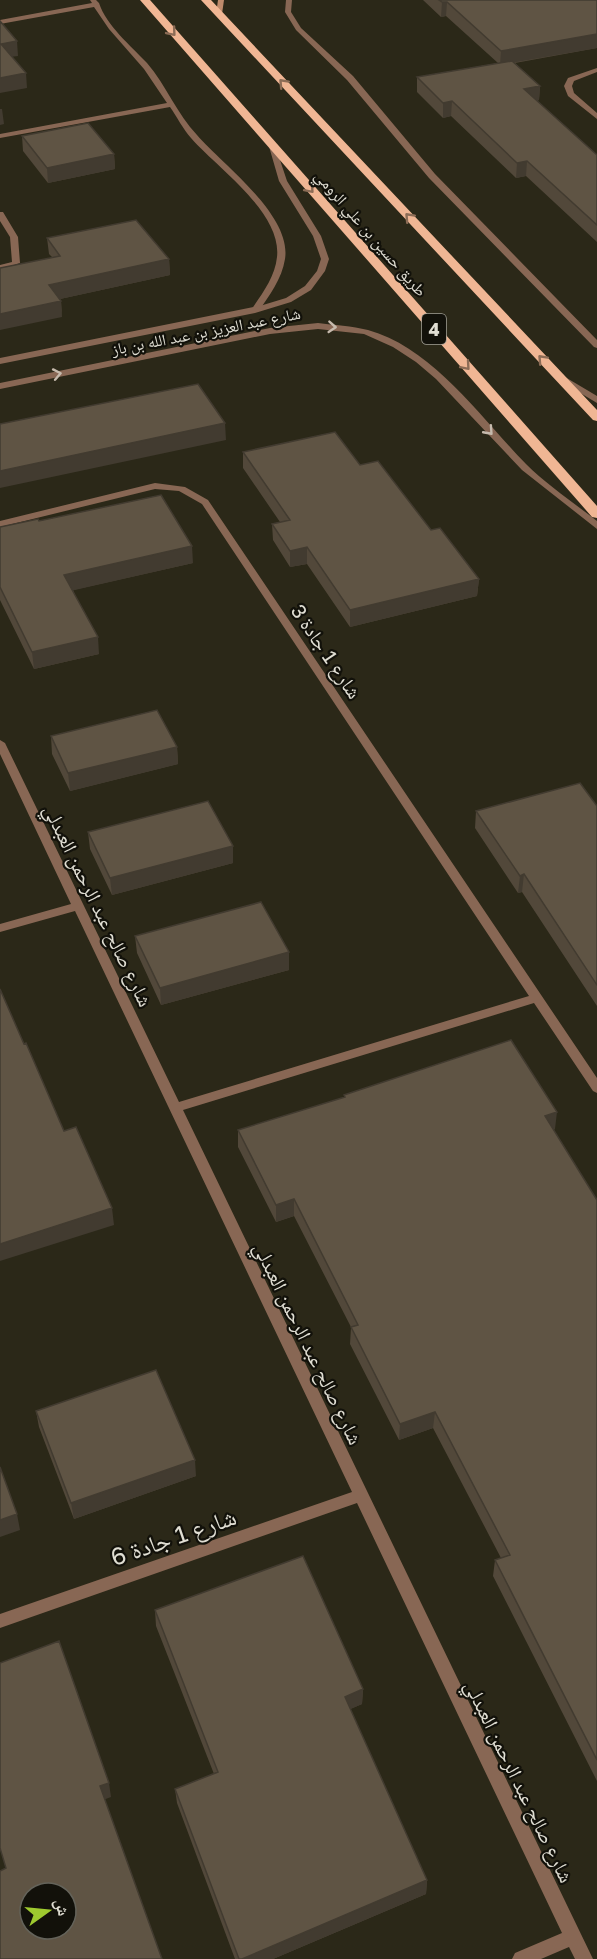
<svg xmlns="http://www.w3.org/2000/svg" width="597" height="1959" font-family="'Golos Text','Noto Naskh Arabic',sans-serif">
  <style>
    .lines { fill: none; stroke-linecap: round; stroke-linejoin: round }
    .service { fill: #886754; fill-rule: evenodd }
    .minor { fill: #886754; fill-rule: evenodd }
    .tertiary { fill: #886754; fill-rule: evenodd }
    .secondary { fill: #be8a6b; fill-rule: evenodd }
    .trunk { fill: #f0b694; fill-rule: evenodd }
    .wall { fill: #52483a }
    .shaded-wall { fill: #423b30 }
    .building { fill: #5f5444; stroke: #423b30; stroke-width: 1.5; fill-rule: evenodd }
    .oneway { stroke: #8c6c56 }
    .oneway2 { stroke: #c6baad }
    .labels { text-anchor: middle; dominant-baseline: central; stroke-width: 4.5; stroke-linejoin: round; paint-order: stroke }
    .far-street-label { font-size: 16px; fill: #e0ded3; stroke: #12110a }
    .shield { fill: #12110a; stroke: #a2a097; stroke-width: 1.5 }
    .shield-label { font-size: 18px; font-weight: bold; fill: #e0ded3 }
    .street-label { font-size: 20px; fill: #e0ded3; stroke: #12110a }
    .near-street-label { font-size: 24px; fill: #e0ded3; stroke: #12110a }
  </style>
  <rect width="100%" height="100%" fill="#2b2818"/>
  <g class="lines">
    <path class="service" d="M90 0H96L99 3C106 25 131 46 147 63 166 85 177 114 197 135 222 164 292 215 285 259 282 279 269 296 258 312L251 310C262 294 275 277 277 257 282 212 217 168 191 138 183 129 177 117 170 107L0 138V134L167 103 144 69 109 29 94 7 0 24V20L92 3Z
      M286 0H292L291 12 301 28 353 76 435 174 597 340V348L594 347 429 178 347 80 296 30 285 12Z"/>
    <path class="minor" d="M597 68V72L574 81 572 86 574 93 597 113V119L568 96 564 86 568 78Z
      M0 212H3L18 237 20 263 0 270V265L12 262 10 237 0 221Z
      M155 483 185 487 208 500 597 1078V1093L593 1091 534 1003 183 1110 593 1959H575L569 1947 541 1959H512L515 1953 562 1933 357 1503 0 1628V1614L352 1492 75 911 0 932V924L71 904 0 754V740L5 743 179 1102 529 996 202 504 179 491 155 489 0 527V521Z"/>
    <path class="tertiary" d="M268 143 275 145 287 181 321 236 329 259 325 271 311 290 291 302 255 313 0 364V358L263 305 286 298 305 286 317 271 321 259 313 236 279 181Z
      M318 323C334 325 352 326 368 330 433 348 481 418 526 464 547 485 574 503 597 521V529L522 470 436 379 416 362 393 347 364 334 318 329 270 334 0 389V383L270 328Z
      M560 374 597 396V403L557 379V375Z"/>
    <path class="secondary" d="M218 0H224L222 14 219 16 216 14Z"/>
    <path class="trunk" d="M140 0H150L597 506V518L592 517Z
      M201 0H211L597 410V421L593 420Z"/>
  </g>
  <path class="wall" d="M423 0H597V48L515 63 540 86 539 100 537 101 597 155V242L526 176 516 178 451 116 443 118 417 92V77L498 63 446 16 441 17Z
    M22 136 114 154 115 169 48 183 23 151Z
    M47 238 169 259 170 275 60 299 61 301 62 317 52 257 49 254Z
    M243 452 360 465 431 530 479 579 477 596 350 627 307 564 290 567 273 540 272 524 280 522 243 468Z
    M39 521 193 563 73 590 99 654 34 669 0 600V527Z
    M51 736 177 747 178 764 70 791 52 754Z
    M597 806V1006L522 892 518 893 475 828 476 811Z
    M88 832 233 846V863L112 895 90 849Z
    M135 936 289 952V970L161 1005 137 953Z
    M344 1095 555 1129 553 1130 597 1200V1781L493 1576 495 1560 501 1558 433 1428 399 1440 350 1344 351 1327 294 1216 276 1222 238 1147V1130L344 1098Z
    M36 1411 196 1476 74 1519 39 1427Z
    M155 1610 363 1689 362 1704 350 1709 427 1880 426 1894 273 1959H235L177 1803 175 1789 214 1774 156 1626Z"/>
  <path class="shaded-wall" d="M442 2H447L446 16 441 17Z
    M597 34V48L500 65 501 51Z
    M17 41 18 56 2 58 1 44Z
    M26 73 27 88 0 93V78Z
    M540 86 539 100 523 103 524 89Z
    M452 101 451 116 443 118V103Z
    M0 109H2L4 124 0 125Z
    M114 154 115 169 48 183 47 168Z
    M527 161 526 176 516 178 517 163Z
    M169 259 170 275 51 301 49 285Z
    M61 301 62 317 0 330V314Z
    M225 423 226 440 0 488V471Z
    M192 546 193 563 66 592 64 575Z
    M307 547V564L290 567V551Z
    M479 579 477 596 350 627V610Z
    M98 637 99 654 34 669 32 652Z
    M177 747 178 764 70 791 68 773Z
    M233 846V863L112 895 110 878Z
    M524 874 522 892 518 893 520 876Z
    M289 952V970L161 1005 160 988Z
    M557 1112 555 1129 543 1133 545 1116Z
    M294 1199V1216L276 1222V1205Z
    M112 1208 114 1225 0 1261V1244Z
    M435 1412 433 1428 399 1440 400 1424Z
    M195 1460 196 1476 74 1519 71 1503Z
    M17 1514 20 1530 0 1537V1520Z
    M363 1689 362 1704 344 1712 345 1697Z
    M109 1783 111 1797 103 1800 100 1786Z
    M427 1880 426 1894 273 1959H242Z"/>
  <path class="building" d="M439 0H597V34L501 51 447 2H442Z
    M0 21 17 41 1 44 26 73 0 78Z
    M512 61 540 86 524 89 597 155V225L527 161 517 163 452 101 443 103 417 77Z
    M88 123 114 154 47 168 22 136Z
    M136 220 169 259 49 285 61 301 0 314V268L60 256 47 238Z
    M198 384 225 423 0 471V424Z
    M335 432 360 465 378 461 431 530 440 528 479 579 350 610 307 547 290 551 272 524 290 520 243 452Z
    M161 495 192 546 64 575 98 637 32 652 0 587V527L38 519 39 521Z
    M157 710 177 747 68 773 51 736Z
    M580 783 597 806V985L524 874 520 876 476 811Z
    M208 801 233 846 110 878 88 832Z
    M261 902 289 952 160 988 135 936Z
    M0 989 24 1044 26 1043 64 1131 76 1127 112 1208 0 1244Z
    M511 1040 557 1112 545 1116 597 1200V1760L495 1560 510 1555 435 1412 400 1424 351 1327 358 1325 294 1199 276 1205 238 1130 345 1097 344 1095Z
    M156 1370 195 1460 71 1503 36 1411Z
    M0 1467 17 1514 0 1520Z
    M303 1556 363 1689 345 1697 427 1880 242 1959H239L175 1789 218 1772 155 1610Z
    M59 1641 109 1783 100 1786 162 1959H0V1871L6 1868 0 1848V1663ZM30 1893H66V1929H30Z"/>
  <defs><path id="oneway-chevron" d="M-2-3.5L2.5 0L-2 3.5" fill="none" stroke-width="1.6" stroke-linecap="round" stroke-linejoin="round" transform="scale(1.5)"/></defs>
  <g class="oneway">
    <use href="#oneway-chevron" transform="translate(172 32) rotate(50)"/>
    <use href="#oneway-chevron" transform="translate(283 83) rotate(-133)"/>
    <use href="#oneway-chevron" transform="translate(310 189) rotate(49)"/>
    <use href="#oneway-chevron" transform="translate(409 217) rotate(-133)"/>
    <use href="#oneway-chevron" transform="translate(542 359) rotate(-133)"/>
    <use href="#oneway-chevron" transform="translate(466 366) rotate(49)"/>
  </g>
  <g class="oneway2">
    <use href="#oneway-chevron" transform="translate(332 327) rotate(4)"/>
    <use href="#oneway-chevron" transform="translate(57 374) rotate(-11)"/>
    <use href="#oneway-chevron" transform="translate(489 431) rotate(48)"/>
  </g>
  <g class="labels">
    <g class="far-street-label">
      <text transform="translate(371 233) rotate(49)">طريق حسين بن علي الرومي</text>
      <text transform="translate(206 331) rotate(-11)">شارع عبد العزيز بن عبد الله بن باز</text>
    </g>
    <rect class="shield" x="422" y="314" width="24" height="30" rx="4.5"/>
    <g class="shield-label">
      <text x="434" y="329">4</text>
    </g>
    <g class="street-label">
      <text transform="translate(327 651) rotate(56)">شارع 1 جادة 3</text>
      <text transform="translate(99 905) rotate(64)">شارع صالح عبد الرحمن العبدلي</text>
      <text transform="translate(309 1343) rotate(64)">شارع صالح عبد الرحمن العبدلي</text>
      <text transform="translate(520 1781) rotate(64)">شارع صالح عبد الرحمن العبدلي</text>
    </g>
    <g class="near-street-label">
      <text transform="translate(173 1536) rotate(-19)">شارع 1 جادة 6</text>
    </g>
  </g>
  <g transform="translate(48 1911) rotate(75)"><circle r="28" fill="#12110a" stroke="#64635a" stroke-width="1.5"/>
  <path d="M0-4.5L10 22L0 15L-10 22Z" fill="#9eca2f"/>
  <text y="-9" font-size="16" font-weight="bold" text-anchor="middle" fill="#e0ded3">ش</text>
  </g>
</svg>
